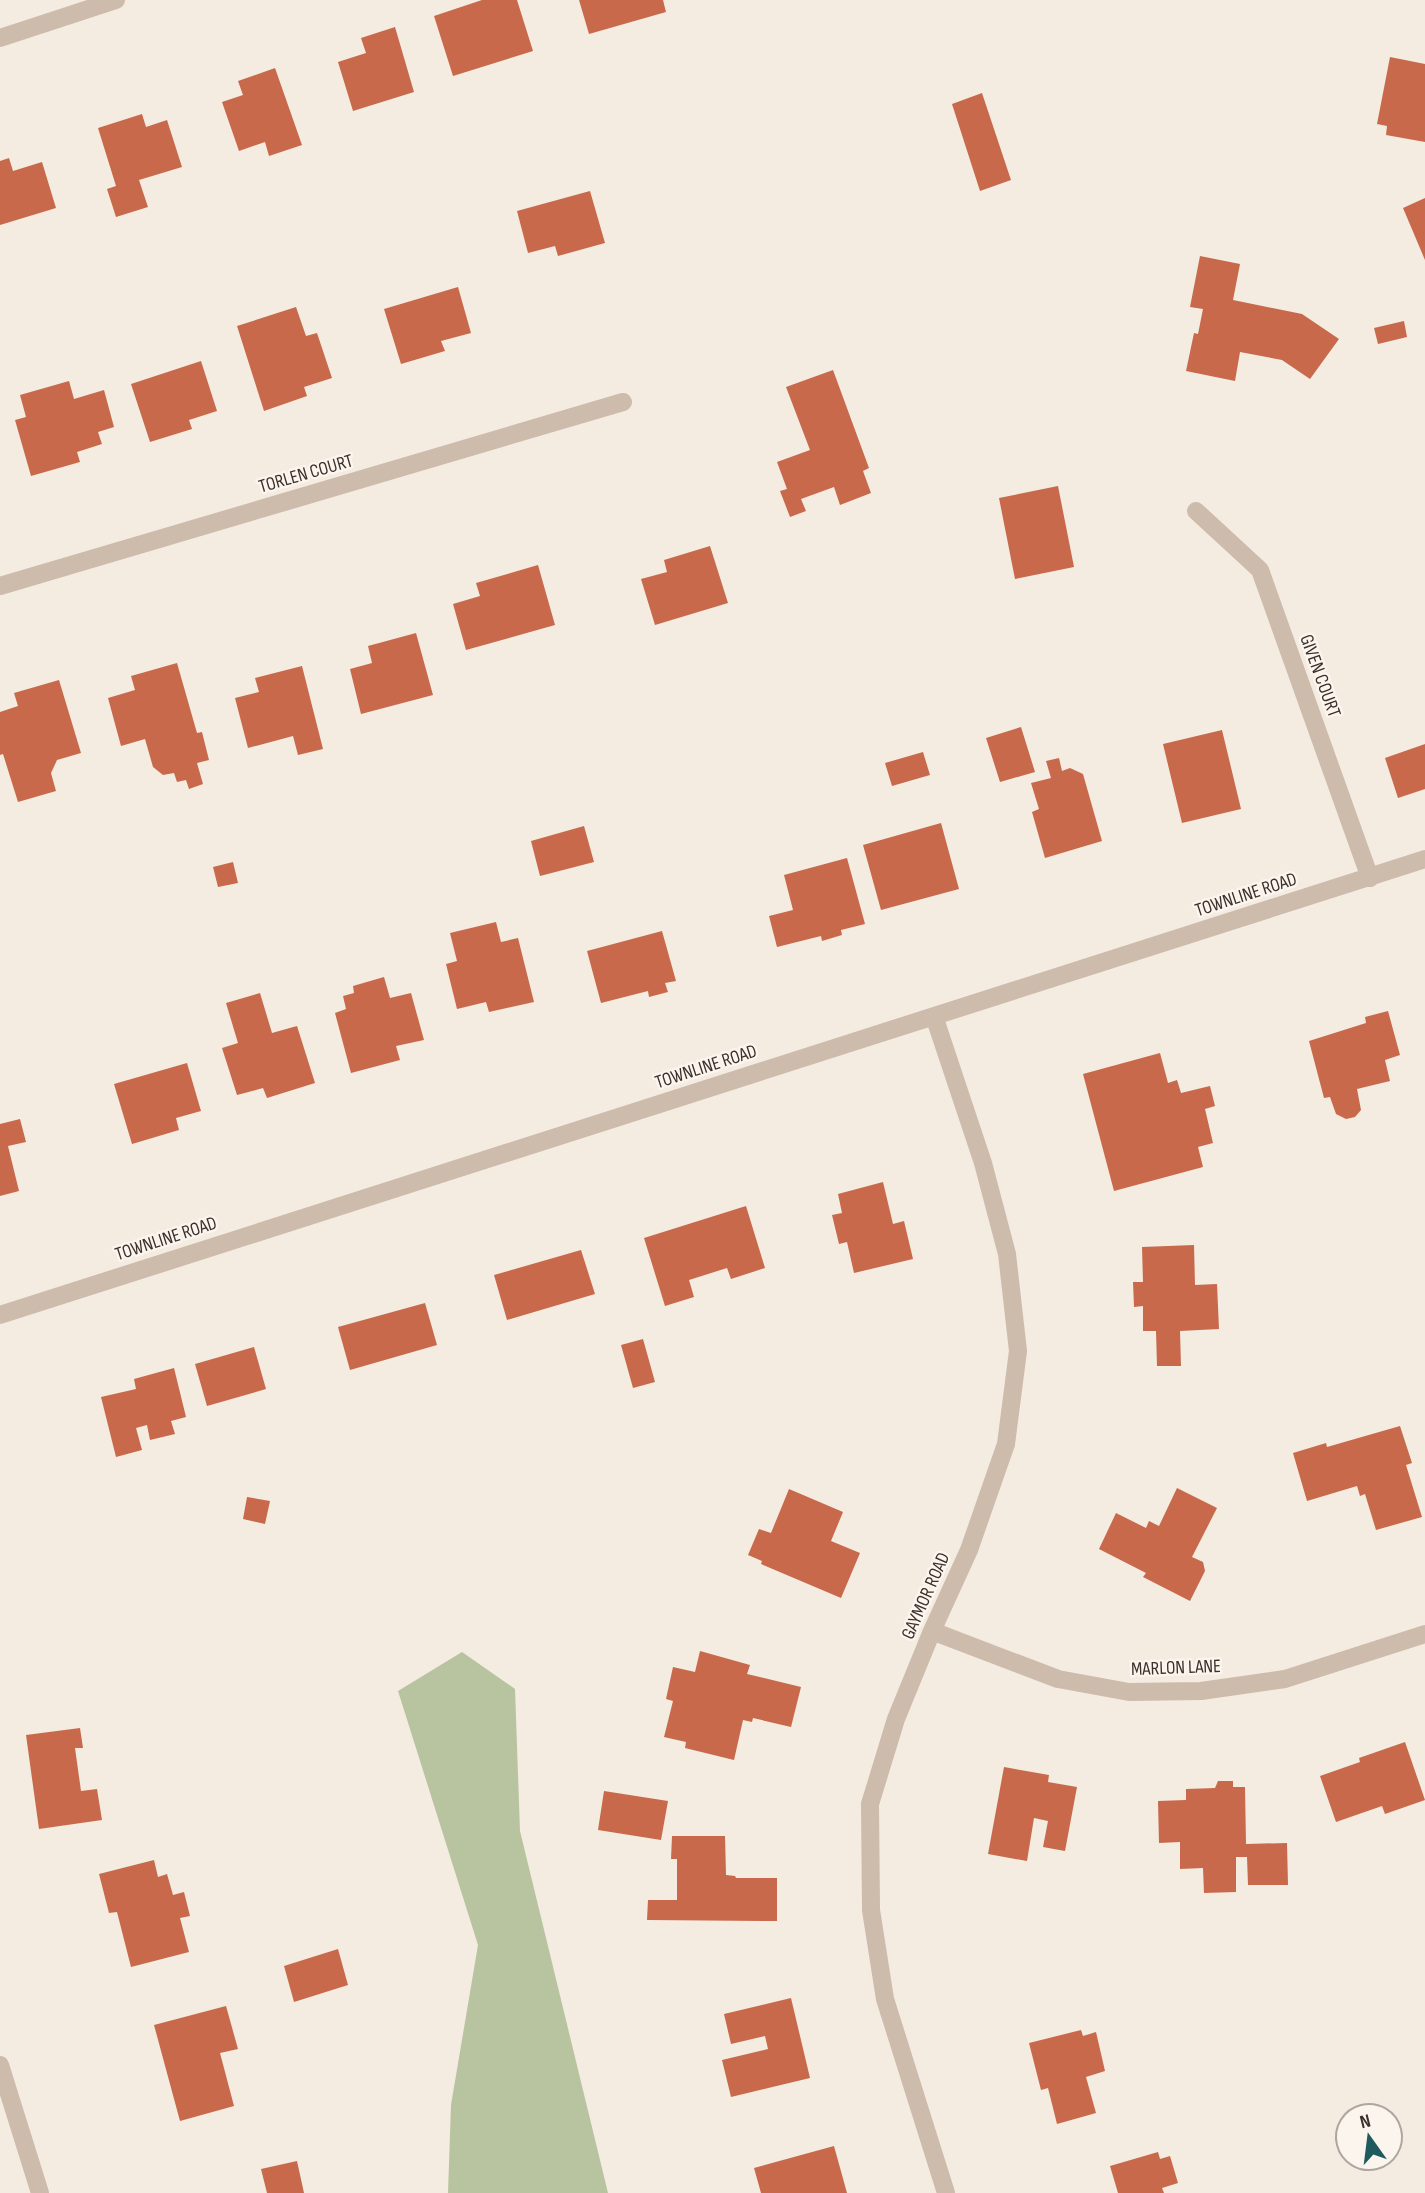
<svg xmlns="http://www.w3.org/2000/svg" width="1425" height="2193" font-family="'Sofia Sans Condensed',sans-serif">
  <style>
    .green { fill: #b8c4a0 }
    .building { fill: #c8694b }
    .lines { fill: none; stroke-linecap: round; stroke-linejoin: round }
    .minor { stroke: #cdbbac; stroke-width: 18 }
    .labels { text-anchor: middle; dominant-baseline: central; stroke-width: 5; stroke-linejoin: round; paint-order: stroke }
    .street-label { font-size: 19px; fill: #3b302b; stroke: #fbf5ee }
  </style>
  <rect width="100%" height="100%" fill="#f4ebe1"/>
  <path class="green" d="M462 1652 515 1689 520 1831 608 2193H448L451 2105 478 1945 398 1691Z"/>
  <path class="building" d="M482 0H517L533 51 453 76 434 16Z
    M579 0H663L666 12 589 34Z
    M395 27 414 92 353 111 338 62 366 53 361 38Z
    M1390 57 1425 64V142L1386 135 1387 126 1377 124Z
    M275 68 302 145 269 156 265 142 239 151 222 102 243 95 238 81Z
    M982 93 1011 180 980 191 952 104Z
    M142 114 146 127 167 120 182 167 139 180 148 207 116 217 107 189 116 186 98 128Z
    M9 158 13 171 42 162 56 208 0 225V161Z
    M590 191 605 243 558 256 555 246 528 253 517 211Z
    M1425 198V260L1403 208Z
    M1200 256 1240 264 1233 300 1302 314 1339 339 1310 379 1282 360 1240 352 1235 381 1186 371 1194 333 1198 334 1203 309 1190 307Z
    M458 287 471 333 441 341 445 351 401 364 384 309Z
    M296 307 306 336 317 333 332 378 304 387 307 396 264 411 237 326Z
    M1404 321 1407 337 1378 344 1374 328Z
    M201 361 217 411 189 420 192 429 150 442 131 384Z
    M833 370 869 468 863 471 871 493 840 505 834 487 801 499 806 511 790 517 780 491 787 489 777 462 810 450 786 387Z
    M69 381 74 399 104 390 114 427 98 432 102 444 77 452 80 462 31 476 15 420 26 417 20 395Z
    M1058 486 1074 567 1015 579 999 498Z
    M710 546 728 603 655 625 641 579 667 572 664 560Z
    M538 565 555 625 466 650 453 604 480 596 476 583Z
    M416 633 433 695 361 714 350 669 372 663 368 646Z
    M177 663 197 733 202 732 209 760 197 763 203 784 189 789 186 780 177 782 174 773 163 775 153 767 145 739 121 746 108 698 135 690 131 676Z
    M302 666 323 749 298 755 293 736 248 748 235 698 259 692 255 678Z
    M59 680 81 753 57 760 51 773 56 791 18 802 3 754 0 755V712L18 706 14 693Z
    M1021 727 1035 772 1000 782 986 738Z
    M1222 730 1241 809 1182 823 1163 744Z
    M1425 744V789L1398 798 1385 758Z
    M923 752 930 775 892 786 885 763Z
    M1059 758 1062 771 1070 768 1083 774 1102 841 1045 858 1032 812 1039 809 1031 783 1051 778 1046 761Z
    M941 823 959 889 881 910 863 845Z
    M584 826 594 862 540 876 531 841Z
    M847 858 865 924 841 930 842 935 822 941 821 936 777 947 769 916 793 910 784 875Z
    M233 862 238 883 218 887 213 867Z
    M496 922 501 942 518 938 534 1002 489 1012 486 1002 457 1009 446 964 457 961 450 933Z
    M662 931 676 981 665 983 668 992 649 997 648 991 601 1003 587 951Z
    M384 977 390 998 411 993 424 1040 396 1046 400 1060 351 1073 335 1013 346 1009 343 996 354 993 353 986Z
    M260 993 272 1033 297 1026 315 1083 267 1098 263 1088 237 1095 222 1048 238 1043 226 1003Z
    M1388 1011 1400 1055 1385 1060 1390 1081 1357 1089 1361 1110 1355 1117 1346 1119 1336 1114 1330 1097 1324 1098 1309 1041 1366 1023 1365 1017Z
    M1160 1053 1168 1083 1177 1080 1181 1093 1210 1086 1215 1106 1205 1109 1213 1143 1198 1147 1203 1167 1114 1191 1083 1074Z
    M187 1063 201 1111 176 1118 179 1130 132 1144 114 1084Z
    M20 1119 26 1142 8 1146 19 1191 0 1196V1124Z
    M883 1182 893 1224 904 1221 913 1259 854 1273 847 1242 839 1244 832 1215 842 1213 838 1194Z
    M746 1206 765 1268 731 1279 727 1268 689 1280 694 1297 665 1306 644 1238Z
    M1194 1245 1195 1285 1217 1284 1219 1329 1180 1331 1181 1366H1157L1156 1331H1143V1306L1134 1307 1133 1282H1143L1142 1247Z
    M581 1250 595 1294 507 1320 494 1275Z
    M425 1303 437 1345 350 1370 338 1327Z
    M643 1339 655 1382 633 1388 621 1345Z
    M254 1347 266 1389 207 1406 195 1364Z
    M174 1368 186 1417 171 1421 175 1434 150 1440 147 1425 136 1428 142 1450 116 1457 101 1397 136 1389 134 1379Z
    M1400 1426 1412 1463 1406 1465 1422 1517 1376 1530 1365 1494 1360 1496 1357 1486 1307 1501 1293 1453 1326 1443 1327 1447Z
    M1177 1488 1217 1508 1192 1557 1203 1562 1205 1571 1190 1601 1143 1577 1146 1573 1099 1549 1116 1513 1146 1528 1149 1521 1159 1526Z
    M789 1489 843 1512 831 1541 860 1553 841 1598 761 1564 762 1561 748 1555 759 1529 771 1533Z
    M247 1497 270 1501 265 1524 243 1519Z
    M700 1651 750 1665 747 1674 801 1687 791 1727 753 1718 752 1722 743 1720 734 1760 685 1748 686 1742 664 1737 673 1701 666 1699 673 1667 695 1672Z
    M80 1728 83 1748H75L81 1791 97 1789 102 1820 39 1829 26 1735Z
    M1405 1742 1425 1800 1385 1814 1382 1806 1336 1822 1320 1776 1360 1762 1359 1758Z
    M1004 1767 1049 1775 1048 1782 1077 1787 1065 1851 1043 1847 1048 1821 1034 1818 1027 1861 988 1854Z
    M1218 1781H1233V1787H1245L1246 1844 1287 1843 1288 1885H1248L1247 1857H1236V1892L1204 1893 1203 1868 1180 1869V1842L1159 1843 1158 1801 1186 1800V1789L1215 1788Z
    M604 1791 668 1801 661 1840 598 1830Z
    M672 1836H725L726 1875 735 1876 736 1878H777V1921L647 1920 648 1900H677V1859H671Z
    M154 1860 158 1877 167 1874 173 1895 184 1892 190 1916 180 1918 189 1952 131 1967 117 1912 109 1913 99 1874Z
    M338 1949 348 1985 294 2002 284 1966Z
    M791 1998 810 2078 731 2097 722 2060 768 2049 765 2036 731 2044 724 2014Z
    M226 2006 238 2049 220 2053 234 2106 180 2121 154 2025Z
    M1081 2030 1083 2036 1096 2032 1105 2071 1086 2077 1096 2113 1057 2124 1048 2088 1041 2090 1029 2043Z
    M834 2146 847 2193H761L754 2168Z
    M1158 2152 1160 2159 1170 2156 1178 2183 1162 2188 1164 2193H1118L1110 2166Z
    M297 2161 304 2193H267L261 2169Z"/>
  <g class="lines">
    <path class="minor" d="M0 38 116 0
      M1196 511 1260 570 1370 878
      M0 586 623 402
      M934 1016 983 1163 1007 1254 1018 1351 1006 1444 969 1550 932 1631 896 1719 870 1804 871 1910 885 1999 946 2193
      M0 1315 1425 859
      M932 1631 1058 1679 1129 1692 1201 1691 1285 1679 1425 1634
      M0 2065 40 2193"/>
  </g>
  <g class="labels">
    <g class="street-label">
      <text transform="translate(306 474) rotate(-16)">TORLEN COURT</text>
      <text transform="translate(1320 676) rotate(70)">GIVEN COURT</text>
      <text transform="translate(1246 895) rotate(-18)">TOWNLINE ROAD</text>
      <text transform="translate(706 1067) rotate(-18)">TOWNLINE ROAD</text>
      <text transform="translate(166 1239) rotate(-18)">TOWNLINE ROAD</text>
      <text transform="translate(926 1596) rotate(-66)">GAYMOR ROAD</text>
      <text transform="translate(1176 1668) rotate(-2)">MARLON LANE</text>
    </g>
  </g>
  <g transform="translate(1369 2137) rotate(346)"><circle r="33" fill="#fbf5ee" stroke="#aea6a0" stroke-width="2"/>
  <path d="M0-5L12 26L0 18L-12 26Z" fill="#1f5a5e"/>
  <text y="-10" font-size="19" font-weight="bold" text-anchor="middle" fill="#3b302b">N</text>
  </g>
</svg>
